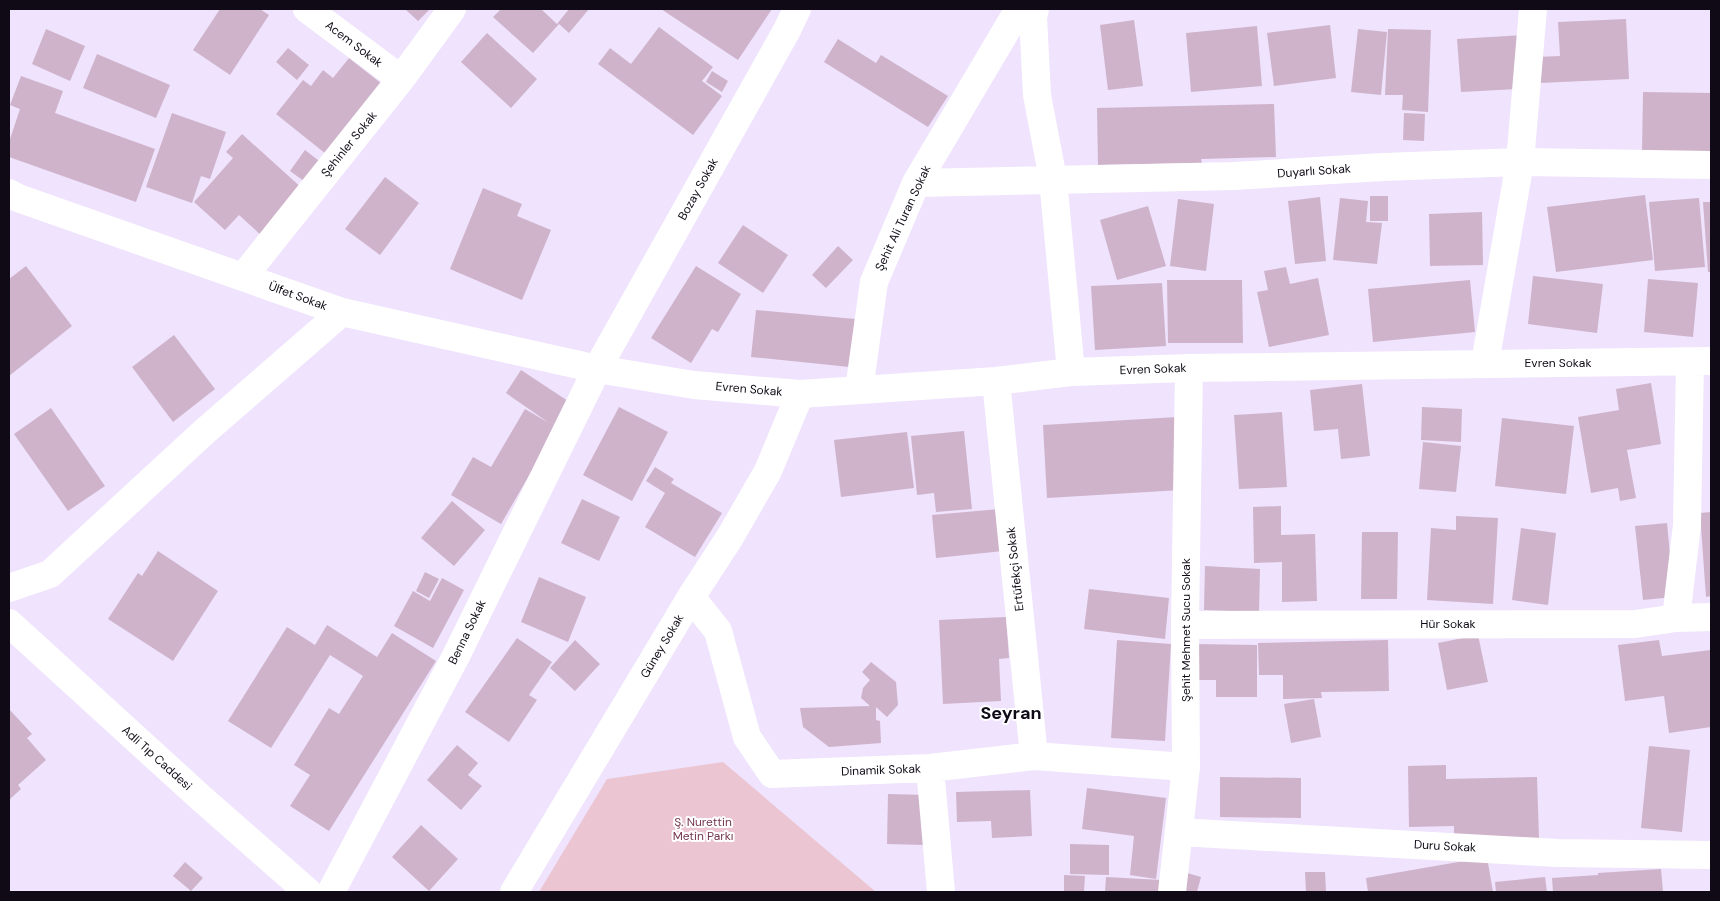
<svg xmlns="http://www.w3.org/2000/svg" width="1720" height="901" font-family="'DM Sans',sans-serif">
  <style>
    .green { fill: #ebc6d2 }
    .building { fill: #cfb3cb }
    .lines { fill: none; stroke-linecap: round; stroke-linejoin: round }
    .minor { stroke: #fff; stroke-width: 28 }
    .tertiary { stroke: #fff; stroke-width: 28 }
    .labels { text-anchor: middle; dominant-baseline: central; stroke-width: 4; stroke-linejoin: round; paint-order: stroke }
    .street-label { font-size: 12px; fill: #0f0a15; stroke: #fff }
    .park-label { font-size: 12px; fill: #74364f; stroke: #fff }
    .district-label { font-size: 18px; font-weight: bold; fill: #0f0a15; stroke: #fff }
  </style>
  <rect width="100%" height="100%" fill="#efe3fd"/>
  <path class="green" d="M723 762 876 892H539L607 779Z"/>
  <path class="building" d="M220 9H260L269 15 230 75 193 50Z
    M405 9H430L418 21Z
    M501 9H541L557 24 569 9H589L569 33 559 24 533 53 493 17Z
    M661 9H772L738 60Z
    M1626 19 1629 79 1539 83 1537 57 1560 56 1558 22Z
    M1134 20 1143 86 1108 90 1100 25Z
    M1330 25 1336 78 1274 86 1267 33Z
    M1257 26 1262 86 1191 92 1186 33Z
    M659 27 713 67 702 81 722 96 693 135 598 64 610 48 631 64Z
    M46 29 85 46 70 81 32 64Z
    M1358 29 1387 32 1381 95 1351 92Z
    M1388 29 1431 30 1428 112 1402 110 1403 95H1385Z
    M487 33 537 79 511 108 461 62Z
    M1524 35 1517 89 1461 92 1457 39Z
    M838 39 876 63 881 55 948 96 928 127 824 62Z
    M288 48 309 65 297 80 276 62Z
    M97 54 170 85 156 118 83 88Z
    M349 58 382 84 326 154 276 114 303 80 311 86 323 70 333 78Z
    M712 71 728 81 722 92 706 82Z
    M21 76 63 91 55 113 155 149 136 202 9 157V142L20 109 10 105Z
    M1643 92 1711 93V154L1642 152Z
    M1274 104 1276 157 1201 159 1202 163 1098 165 1097 108Z
    M172 113 226 132 210 179 201 176 192 203 146 187Z
    M1404 113 1425 114 1424 141 1403 140Z
    M242 134 304 190 263 237 239 215 225 230 194 202 233 158 226 152Z
    M305 150 323 164 308 184 290 171Z
    M385 177 419 203 380 255 345 229Z
    M483 188 522 204 517 216 551 230 522 300 450 269Z
    M1645 195 1653 260 1556 272 1547 207Z
    M1370 196H1388V221H1370Z
    M1320 197 1326 261 1295 264 1288 201Z
    M1340 198 1368 201 1366 222 1382 223 1377 264 1333 260Z
    M1699 198 1705 267 1655 271 1649 202Z
    M1178 199 1214 204 1206 271 1170 266Z
    M1703 202H1711V272H1708Z
    M1148 206 1166 266 1117 280 1100 220Z
    M1482 212 1483 265 1430 266 1429 214Z
    M743 225 788 255 763 293 718 263Z
    M838 246 853 260 826 288 812 275Z
    M26 266 72 326 9 376V279Z
    M696 266 741 294 718 332 712 329 691 363 651 338Z
    M1286 267 1290 284 1318 278 1329 335 1269 347 1257 292 1268 290 1264 271Z
    M1533 276 1603 284 1597 333 1528 324Z
    M1648 279 1698 283 1693 337 1644 332Z
    M1167 280H1242L1243 343H1168Z
    M1470 280 1475 332 1373 342 1368 289Z
    M1162 283 1166 346 1095 350 1091 286Z
    M756 310 855 319 850 367 751 357Z
    M174 335 215 389 173 422 132 367Z
    M521 370 571 403 501 524 451 495 473 457 491 467 525 409 549 423 506 393Z
    M1651 383 1661 444 1627 450 1636 498 1620 501 1618 488 1591 493 1578 417 1619 410 1616 389Z
    M1362 384 1370 456 1341 459 1338 429 1314 431 1310 390Z
    M619 407 668 432 632 501 583 475Z
    M1422 407 1462 409 1461 442 1421 440Z
    M51 408 105 486 68 511 14 434Z
    M1282 412 1287 487 1239 489 1234 415Z
    M1177 417 1181 490 1047 498 1043 425Z
    M1502 418 1574 426 1566 494 1495 486Z
    M964 431 972 509 936 512 934 493 917 495 911 436Z
    M907 432 914 488 841 497 834 440Z
    M1423 442 1461 446 1456 492 1419 489Z
    M655 467 674 479 671 483 722 513 695 557 645 527 665 493 646 481Z
    M582 499 620 517 599 561 561 543Z
    M452 501 485 530 454 566 421 538Z
    M1281 506V535L1315 534 1317 601 1282 602V562L1254 563 1253 507Z
    M999 509 1003 551 936 558 932 515Z
    M1711 512V596L1706 597 1700 513Z
    M1456 516 1498 518 1493 604 1427 600 1431 528 1456 530Z
    M1667 523 1674 597 1643 600 1635 526Z
    M1521 528 1556 533 1548 605 1512 600Z
    M1362 532H1398L1397 599H1361Z
    M158 551 218 591 173 661 108 619 138 573 142 576Z
    M1205 566 1260 569 1259 612 1204 610Z
    M425 572 439 579 429 598 416 591Z
    M539 577 586 597 568 642 521 622Z
    M442 578 464 590 433 648 394 626 413 591 430 601Z
    M1089 589 1169 598 1165 639 1084 629Z
    M1006 617 1009 658 999 659 1001 701 943 704 939 620Z
    M327 625 377 657 392 633 436 661 329 831 290 806 310 775 294 765 329 708 339 714 363 676 330 655 271 748 228 721 287 627 315 645Z
    M1478 635 1488 682 1447 690 1438 643Z
    M517 638 552 662 529 695 537 700 509 742 465 712Z
    M575 640 600 664 575 691 550 668Z
    M1117 640 1171 644 1165 741 1111 738Z
    M1388 640 1389 691 1321 692 1322 698 1283 699V675H1259L1258 643Z
    M1659 640 1662 656 1711 650V727L1669 733 1664 696 1625 701 1618 645Z
    M1194 644 1257 645V697H1216V680H1194Z
    M871 662 896 682 898 705 887 717 876 707V720L880 721 881 743 829 747 803 727 800 708 870 706 861 698 863 688 870 680 862 672Z
    M1314 699 1321 737 1291 743 1284 704Z
    M9 709 32 734 27 738 46 760 18 785 21 789 9 800Z
    M457 745 478 763 468 775 482 786 461 810 427 780Z
    M1649 746 1690 750 1682 832 1641 828Z
    M1446 765V779L1537 777 1539 838 1454 839V826L1409 827 1408 766Z
    M1220 777 1301 778V818L1220 817Z
    M1087 788 1166 798 1156 879 1130 875 1134 836 1082 829Z
    M1030 790 1032 836 992 838 991 821 957 822 956 792Z
    M888 794 926 795 925 845 887 844Z
    M421 825 458 859 429 891 392 857Z
    M1070 844 1109 845V875L1070 874Z
    M1487 857 1493 892H1368L1366 878Z
    M185 862 203 878 191 891 173 876Z
    M1661 869 1663 892H1553L1552 878 1598 875V873Z
    M1305 872H1325L1326 892H1306Z
    M1187 873 1201 877 1197 892H1182Z
    M1064 875 1085 876 1084 891H1064Z
    M1106 877 1161 880 1160 892H1105Z
    M1545 877 1547 892H1496L1495 882Z"/>
  <g class="lines">
    <path class="minor" d="M307 9 401 79
      M1035 9 1033 17 1037 95 1053 179 1071 372
      M916 183 1234 176 1383 167 1520 162 1711 165
      M9 193 18 198 342 312 597 369 694 385 800 394 996 381 1071 372 1189 368 1711 361
      M243 277 401 79 452 9
      M1485 363 1520 162 1533 9
      M996 381 1034 756
      M859 390 874 282 916 183 1019 9
      M9 588 50 574 204 432 342 312
      M691 597 718 631 747 737 772 774 930 768 1034 756 1186 767
      M1676 618 1687 525 1690 362
      M1185 625 1635 624 1676 618 1711 617
      M930 768 941 892
      M1179 832 1558 853 1711 855
      M331 892 456 656 597 369 787 30 797 9
      M514 892 691 597 730 537 768 471 800 394
      M1172 892 1186 767 1185 625 1189 368"/>
    <path class="tertiary" d="M9 623 202 799 308 892"/>
  </g>
  <g class="labels">
    <g class="street-label">
      <text transform="translate(354 44) rotate(37)">Acem Sokak</text>
      <text transform="translate(349 144) rotate(-51)">Şehinler Sokak</text>
      <text transform="translate(1314 171) rotate(-4)">Duyarlı Sokak</text>
      <text transform="translate(698 189) rotate(-61)">Bozay Sokak</text>
      <text transform="translate(903 218) rotate(-65)">Şehit Ali Turan Sokak</text>
      <text transform="translate(298 296) rotate(20)">Ülfet Sokak</text>
      <text x="1558" y="363">Evren Sokak</text>
      <text transform="translate(1153 369) rotate(-2)">Evren Sokak</text>
      <text transform="translate(749 389) rotate(5)">Evren Sokak</text>
      <text transform="translate(1015 569) rotate(-96)">Ertüfekçi Sokak</text>
      <text x="1448" y="624">Hür Sokak</text>
      <text transform="translate(1186 630) rotate(-90)">Şehit Mehmet Sucu Sokak</text>
      <text transform="translate(467 632) rotate(-64)">Benna Sokak</text>
      <text transform="translate(662 646) rotate(-59)">Güney Sokak</text>
      <text transform="translate(157 758) rotate(42)">Adli Tıp Caddesi</text>
      <text transform="translate(881 770) rotate(-2)">Dinamik Sokak</text>
      <text transform="translate(1445 846) rotate(3)">Duru Sokak</text>
    </g>
    <g class="park-label">
      <text x="703" y="822">Ş. Nurettin<tspan x="703" dy="14">Metin Parkı</tspan></text>
    </g>
    <g class="district-label">
      <text x="1011" y="713">Seyran</text>
    </g>
  </g>
  <rect width="1720" height="901" fill="none" stroke="#0f0a15" stroke-width="20"/>
</svg>
